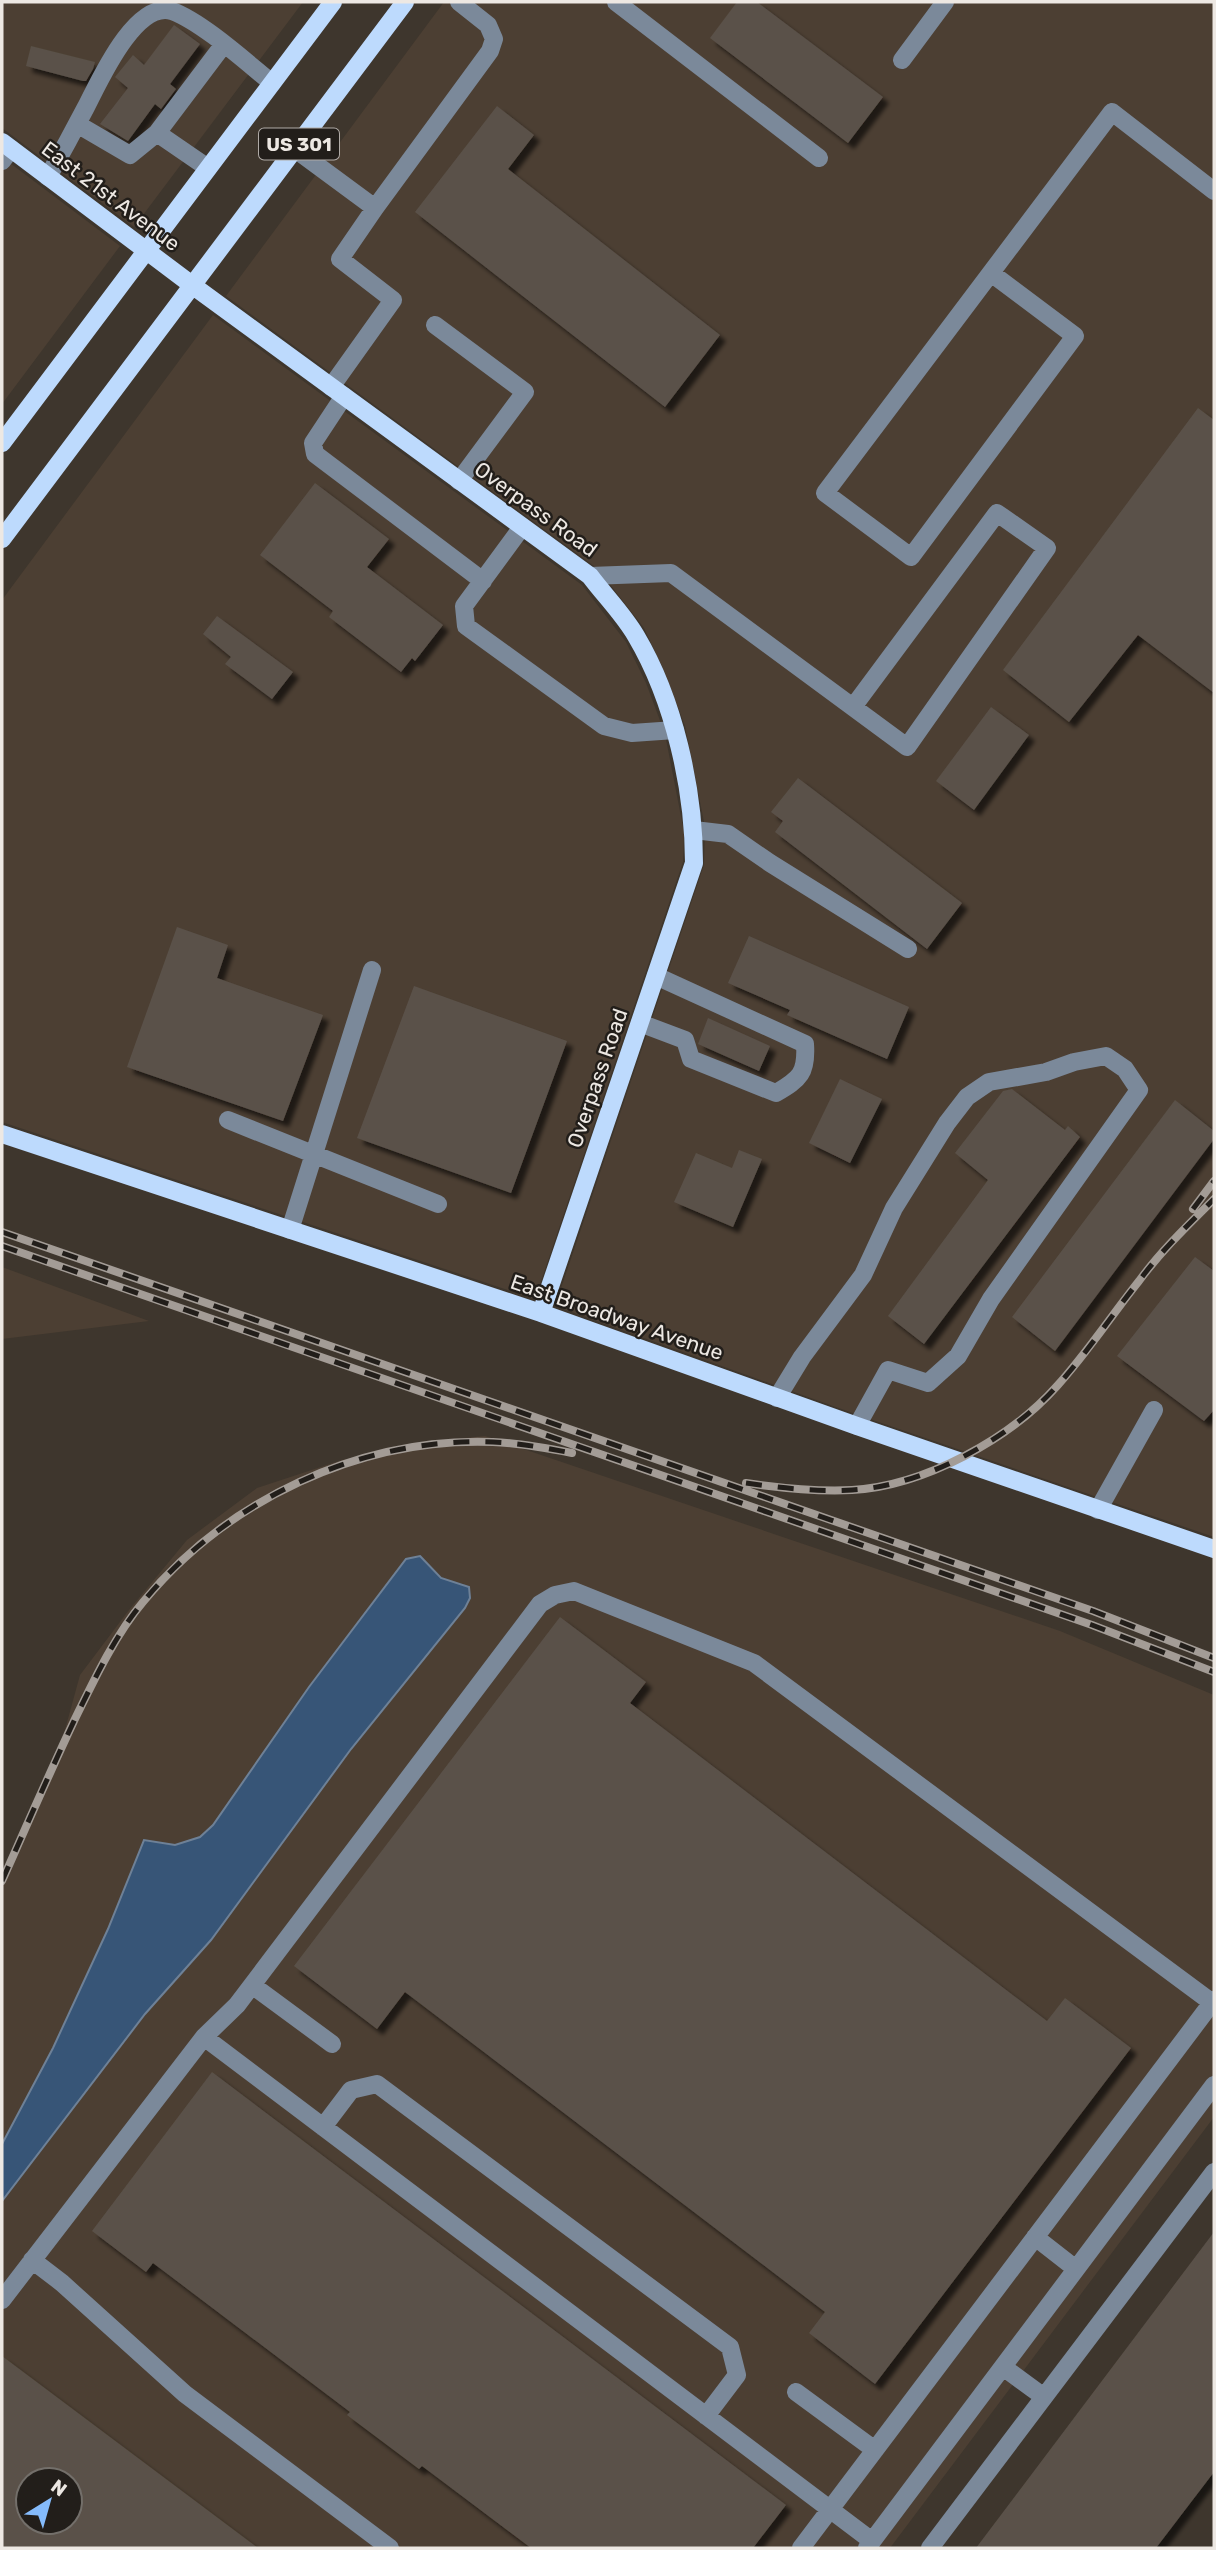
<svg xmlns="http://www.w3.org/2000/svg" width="1216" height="2550" font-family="Rubik,sans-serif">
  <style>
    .built { fill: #4c3f33; fill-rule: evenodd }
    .water { fill: #375577; stroke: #6e8197; stroke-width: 2 }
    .building { fill: #5a5149; fill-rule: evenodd; filter: url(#shadow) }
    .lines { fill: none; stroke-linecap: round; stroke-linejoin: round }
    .minor { stroke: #7b899a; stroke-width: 18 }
    .major { stroke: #bddafd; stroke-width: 18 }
    .rail-casing { stroke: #a39c96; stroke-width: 8 }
    .rail { stroke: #221e1a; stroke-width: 5; stroke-dasharray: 16; stroke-linecap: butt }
    .labels { text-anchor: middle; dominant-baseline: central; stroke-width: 5; stroke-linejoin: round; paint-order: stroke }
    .shield { fill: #221e1a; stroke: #b0aba7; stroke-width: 2 }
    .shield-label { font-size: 19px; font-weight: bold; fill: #ede8e3 }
    .street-label { font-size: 21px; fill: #ede8e3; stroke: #221e1a }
  </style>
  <defs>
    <filter id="shadow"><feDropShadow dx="6" dy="6" stdDeviation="2" flood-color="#0009"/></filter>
  </defs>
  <rect width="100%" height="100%" fill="#3e362d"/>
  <path class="built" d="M2 2H303L134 227 2 128Z
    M444 2H1214V1537L861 1416 555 1306 704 865 705 827 685 726 665 673 644 628 598 569 226 296Z
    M2 157 120 246 2 404Z
    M213 315 582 585 626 642 646 683 665 734 684 832 683 862 535 1299 2 1122V600Z
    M2 1267 149 1321 2 1339Z
    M485 1436 1060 1631 1214 1695V2117L890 2548H2V2201L145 2014 211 1940 351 1749 465 1608 464 1584 441 1579 420 1556 406 1559 309 1687 213 1825 201 1837 175 1845 144 1840 108 1929 53 2048 2 2144V1880L63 1737 80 1675 129 1610 187 1540 257 1488 342 1460 436 1441ZM28 2480H70V2522H28Z"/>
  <path class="water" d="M420 1556 441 1578 469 1587 470 1598 465 1608 351 1749 211 1940 145 2014 2 2201V2144L53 2048 108 1929 144 1840 175 1845 200 1837 213 1825 309 1687 406 1559Z"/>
  <path class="building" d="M737 2H757L883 97 848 143 710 38Z
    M174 25 200 44 170 84 176 89 161 109 155 104 128 141 100 124 128 88 115 77 133 55 144 65Z
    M31 46 95 62 93 69 86 81H83L26 66Z
    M497 106 534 135 508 169 720 335 665 407 415 212Z
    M1198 408 1214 420V693L1138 635 1069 722 1003 670Z
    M315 483 389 539 367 567 443 625 415 661 412 658 401 672 329 617 333 611 260 555Z
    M217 616 293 672 272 699 225 664 231 657 203 634Z
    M991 707 1029 735 974 810 936 781Z
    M798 778 962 903 927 949 775 832 783 821 771 812Z
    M177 927 228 945 217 978 323 1015 283 1121 127 1067Z
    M749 936 909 1007 887 1059 787 1015 790 1010 728 983Z
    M414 986 567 1041 511 1193 357 1138Z
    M708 1018 770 1046 759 1071 698 1044Z
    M840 1079 882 1099 850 1163 809 1143Z
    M1012 1089 1065 1130 1068 1126 1080 1137 924 1344 888 1316 988 1180 955 1153 1003 1091Z
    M1175 1100 1214 1131V1139L1055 1351 1012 1317Z
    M739 1150 762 1159 733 1227 674 1202 696 1153 732 1168Z
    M1195 1257 1214 1271V1410L1204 1421 1117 1356Z
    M560 1617 646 1682 630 1703 1047 2021 1065 1998 1131 2048 875 2384 809 2333 825 2312 405 1992 377 2029 294 1966Z
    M212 2072 786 2505 753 2548H531L422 2466 419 2469 347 2415 350 2412 153 2263 146 2272 92 2231Z
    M1214 2232V2472L1156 2548H976Z
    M2 2356 258 2548H2ZM28 2480H70V2522H28Z"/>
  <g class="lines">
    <path class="minor" d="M616 2 819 158
      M902 60 945 2
      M77 124 130 155 157 133 208 168
      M157 133 224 44
      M295 149 375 208 340 259 393 300 331 387
      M2 161 11 149
      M48 177C61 154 74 130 86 107 99 82 135 0 172 11 202 22 246 62 272 83
      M375 208 490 51 494 39 488 25 459 2
      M991 273 1075 336 911 557 825 493 1112 112 1214 191
      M435 325 525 392 459 481
      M344 396 313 443 315 454 483 581
      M522 527 464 606 466 626 604 726 632 733 675 730
      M590 576 671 573 907 747 1047 548 997 513 853 707
      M694 830 728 834 770 863 908 949
      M640 1023 685 1040 691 1059 776 1093C800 1079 807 1073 805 1044L656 976
      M228 1120 438 1204
      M290 1230 372 970
      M777 1398 802 1357 863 1275 894 1208 947 1123 967 1097 989 1082 1046 1072 1074 1062 1106 1056 1125 1069 1139 1090 991 1299 958 1356 928 1383 888 1370 857 1426
      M1098 1510 1154 1410
      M252 1985 332 2044
      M204 2037 872 2541
      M323 2127 351 2090 377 2084 730 2347 737 2375 706 2416
      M1035 2237 1076 2269
      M32 2260 62 2283 185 2394 390 2548
      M2 2300 204 2037 237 2005 540 1604 555 1595 574 1591 754 1663 1214 2004
      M1003 2367 1044 2397
      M796 2392 875 2450
      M801 2548 1214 2000
      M867 2548 1214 2085
      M930 2548 1214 2172"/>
    <path class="major" d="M2 142 192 285 590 576C605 596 624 615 636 636 674 700 694 789 694 863L541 1313
      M2 443 333 2
      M2 539 405 2
      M2 1134 541 1313 857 1426 1214 1549"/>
    <defs>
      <path id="rail" d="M1193 1209 1214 1181
        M2 1232 1093 1611 1214 1658
        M2 1246 1092 1625 1214 1672
        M746 1483C781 1488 817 1492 852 1490 924 1486 1010 1439 1057 1386 1087 1353 1111 1316 1139 1281 1161 1251 1188 1225 1214 1199
        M2 1881C26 1827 49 1774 74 1721 93 1682 115 1635 143 1602 227 1500 360 1437 493 1442 519 1443 546 1448 572 1453"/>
    </defs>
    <use href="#rail" class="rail-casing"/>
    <use href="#rail" class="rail"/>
  </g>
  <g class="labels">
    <rect class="shield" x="259" y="128.5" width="80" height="31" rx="5"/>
    <g class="shield-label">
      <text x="299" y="144">US 301</text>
    </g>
    <g class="street-label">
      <text transform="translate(111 196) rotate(37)">East 21st Avenue</text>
      <text transform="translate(536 509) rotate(36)">Overpass Road</text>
      <text transform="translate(597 1078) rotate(-71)">Overpass Road</text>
      <text transform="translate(617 1317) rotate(19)">East Broadway Avenue</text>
    </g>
  </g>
  <rect width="1216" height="2550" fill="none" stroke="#ede8e3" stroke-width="7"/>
  <g transform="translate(49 2501) rotate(37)"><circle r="33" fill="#221e1a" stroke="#736f6a" stroke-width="2"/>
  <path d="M0-5L12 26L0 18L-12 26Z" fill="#85bbfb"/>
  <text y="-10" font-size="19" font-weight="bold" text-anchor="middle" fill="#ede8e3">N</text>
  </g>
</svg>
